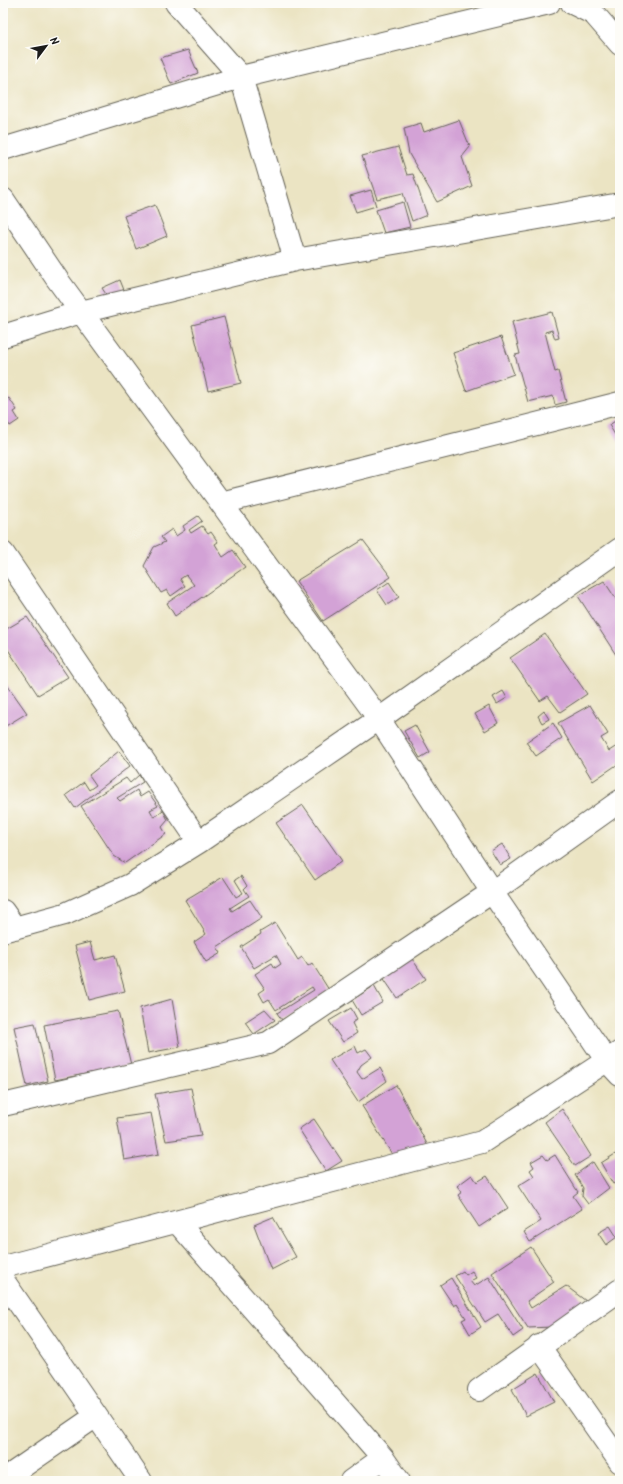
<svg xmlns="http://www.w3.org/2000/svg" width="623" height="1484" font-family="Kalam,sans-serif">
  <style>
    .building { fill: #d3a2d6 }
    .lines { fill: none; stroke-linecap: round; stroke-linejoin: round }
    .minor-casing { stroke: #646256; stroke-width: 24 }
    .minor { stroke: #fff; stroke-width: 22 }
  </style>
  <rect width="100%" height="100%" fill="#fdfcf7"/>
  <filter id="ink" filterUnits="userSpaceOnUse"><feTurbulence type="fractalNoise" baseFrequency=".025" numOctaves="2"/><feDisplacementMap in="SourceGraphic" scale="8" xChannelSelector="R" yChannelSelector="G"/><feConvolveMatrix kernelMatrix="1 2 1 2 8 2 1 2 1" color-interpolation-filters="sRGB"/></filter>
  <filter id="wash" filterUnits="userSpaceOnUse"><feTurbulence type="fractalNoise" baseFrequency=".012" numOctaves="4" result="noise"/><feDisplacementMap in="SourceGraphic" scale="16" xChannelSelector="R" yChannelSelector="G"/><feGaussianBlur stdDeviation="0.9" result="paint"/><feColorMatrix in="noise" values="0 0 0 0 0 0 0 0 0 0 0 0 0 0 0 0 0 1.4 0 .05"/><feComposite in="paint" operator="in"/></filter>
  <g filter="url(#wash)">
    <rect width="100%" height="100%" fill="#ebe4c3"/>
    <g id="blocks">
      <path class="building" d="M188 50 198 73 171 84 160 58Z
        M459 120 470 147 462 157 472 186 437 202 409 154 404 128 421 123 424 132Z
        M398 147 407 175 413 174 427 215 412 221 403 193 377 199 362 156Z
        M371 190 376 206 356 212 350 196Z
        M403 202 410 227 384 233 376 210Z
        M155 205 167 236 136 249 124 216Z
        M120 280 124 290 109 299 102 288Z
        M552 312 559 338 555 339 552 330 545 332 555 372 558 371 566 402 555 405 553 396 528 402 515 355 520 354 512 322Z
        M224 317 241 383 208 391 192 325Z
        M501 337 514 374 466 391 453 353Z
        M9 398 17 410 14 412 19 420 10 426 8 423 3 427V402Z
        M620 418V443L609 425Z
        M198 516 202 521 189 530 191 533 202 526 208 534 211 532 218 542 215 544 223 557 233 550 245 567 175 616 167 603 194 585 186 575 180 579 185 586 171 596 167 590 161 593 144 566 154 547 165 542 161 537 172 529 176 536 185 530 183 526Z
        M363 540 391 577 323 621 296 581Z
        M604 581 620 605V661L578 596Z
        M389 582 399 597 387 605 377 590Z
        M27 617 68 677 38 695 3 642V631Z
        M545 634 587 694 560 712 548 696 540 701 510 658Z
        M3 679 27 713 4 727 3 726Z
        M503 691 507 698 497 704 493 697Z
        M590 705 608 734 601 738 609 751 620 744V767L618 764 593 781 558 723Z
        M489 706 498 723 485 731 475 714Z
        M544 711 549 719 542 723 538 716Z
        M553 723 562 738 536 756 526 742Z
        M415 725 430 752 420 758 404 731Z
        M119 751 130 766 75 808 66 795 84 782 89 790 96 785 89 775Z
        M139 775 143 782 117 798 120 801 137 790 140 797 148 792 158 806 150 810 154 817 163 810 168 820 162 827 166 834 125 863 114 856 81 806 126 778 130 783Z
        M303 805 342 861 315 880 276 823Z
        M502 844 511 859 500 865 491 851Z
        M241 876 247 886 244 889 249 896 230 908 232 911 250 900 262 918 217 947 221 953 206 962 194 942 206 934 185 900 223 877 236 897 243 893 235 880Z
        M275 923 298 960 302 957 308 966 312 963 329 990 282 1020 277 1013 314 990 312 987 276 1010 269 999 264 1002 259 993 265 989 255 974 272 963 275 968 281 964 276 955 254 968 241 947 261 934 260 932Z
        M90 942 95 960 115 955 125 991 89 1000 75 946Z
        M410 956 426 979 397 998 382 976Z
        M374 986 383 1002 361 1015 352 1000Z
        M172 999 180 1047 148 1053 140 1008Z
        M351 1008 357 1019 352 1023 357 1033 343 1042 329 1021Z
        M265 1009 275 1020 254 1034 245 1022Z
        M118 1011 131 1065 55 1080 44 1025Z
        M35 1023 48 1081 27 1086 14 1027Z
        M355 1046 358 1053 366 1049 372 1057 361 1065 357 1072 362 1079 380 1068 387 1081 358 1102 330 1060Z
        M396 1085 428 1146 395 1159 362 1106Z
        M191 1088 201 1136 166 1141 155 1094Z
        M562 1109 591 1156 575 1166 545 1122Z
        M151 1113 159 1154 124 1160 117 1118Z
        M314 1119 342 1161 326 1171 299 1129Z
        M620 1151V1180L613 1184 601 1163Z
        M543 1155 547 1160 555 1155 578 1192 573 1196 582 1209 530 1242 524 1232 541 1221 518 1186 534 1176 530 1170 534 1167 531 1162Z
        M593 1162 609 1188 588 1204 582 1196 583 1188 575 1175Z
        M472 1175 477 1182 487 1176 508 1208 479 1227 458 1195 462 1192 457 1186Z
        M273 1217 296 1257 271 1270 254 1225Z
        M610 1226 617 1237 606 1245 598 1233Z
        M531 1247 554 1282 527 1301 531 1308 566 1286 586 1301 552 1327 528 1328 492 1273Z
        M463 1271 466 1275 472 1271 476 1278 470 1281 474 1286 489 1277 523 1330 513 1337 498 1314 485 1322 455 1276Z
        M451 1278 481 1327 470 1334 462 1320 466 1318 457 1304 454 1306 440 1285Z
        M538 1373 554 1402 526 1416 512 1389Z"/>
    </g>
  </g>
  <g filter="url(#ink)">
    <use href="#blocks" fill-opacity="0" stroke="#646256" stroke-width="1"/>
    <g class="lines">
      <defs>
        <path id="minor" d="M176 3 241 77 295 260
          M572 3 594 14 620 44
          M3 149 241 77 549 3
          M3 199 57 279 379 719 492 892 607 1061 620 1075
          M3 336 81 312 295 260 620 204
          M221 503 620 403
          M3 553 199 842
          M3 911 15 928
          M3 931 65 914 130 885 199 842 379 719 620 549
          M3 1105 268 1043 492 892 620 801
          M177 1222 383 1458 399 1481
          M3 1267 482 1142 620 1052
          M3 1280 141 1481
          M539 1346 620 1462
          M479 1390 620 1290
          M3 1480 96 1416
          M351 1481 383 1458"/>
      </defs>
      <use href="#minor" class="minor-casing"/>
      <use href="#minor" class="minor"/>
    </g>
  </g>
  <rect width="623" height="1484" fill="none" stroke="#fdfcf7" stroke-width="16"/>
  <g transform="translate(46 46) rotate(58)" stroke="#fdfcf7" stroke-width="3" paint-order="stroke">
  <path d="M0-3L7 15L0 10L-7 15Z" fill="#1c1c1c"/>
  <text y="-6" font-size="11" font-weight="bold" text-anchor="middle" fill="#1c1c1c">N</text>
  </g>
</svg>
